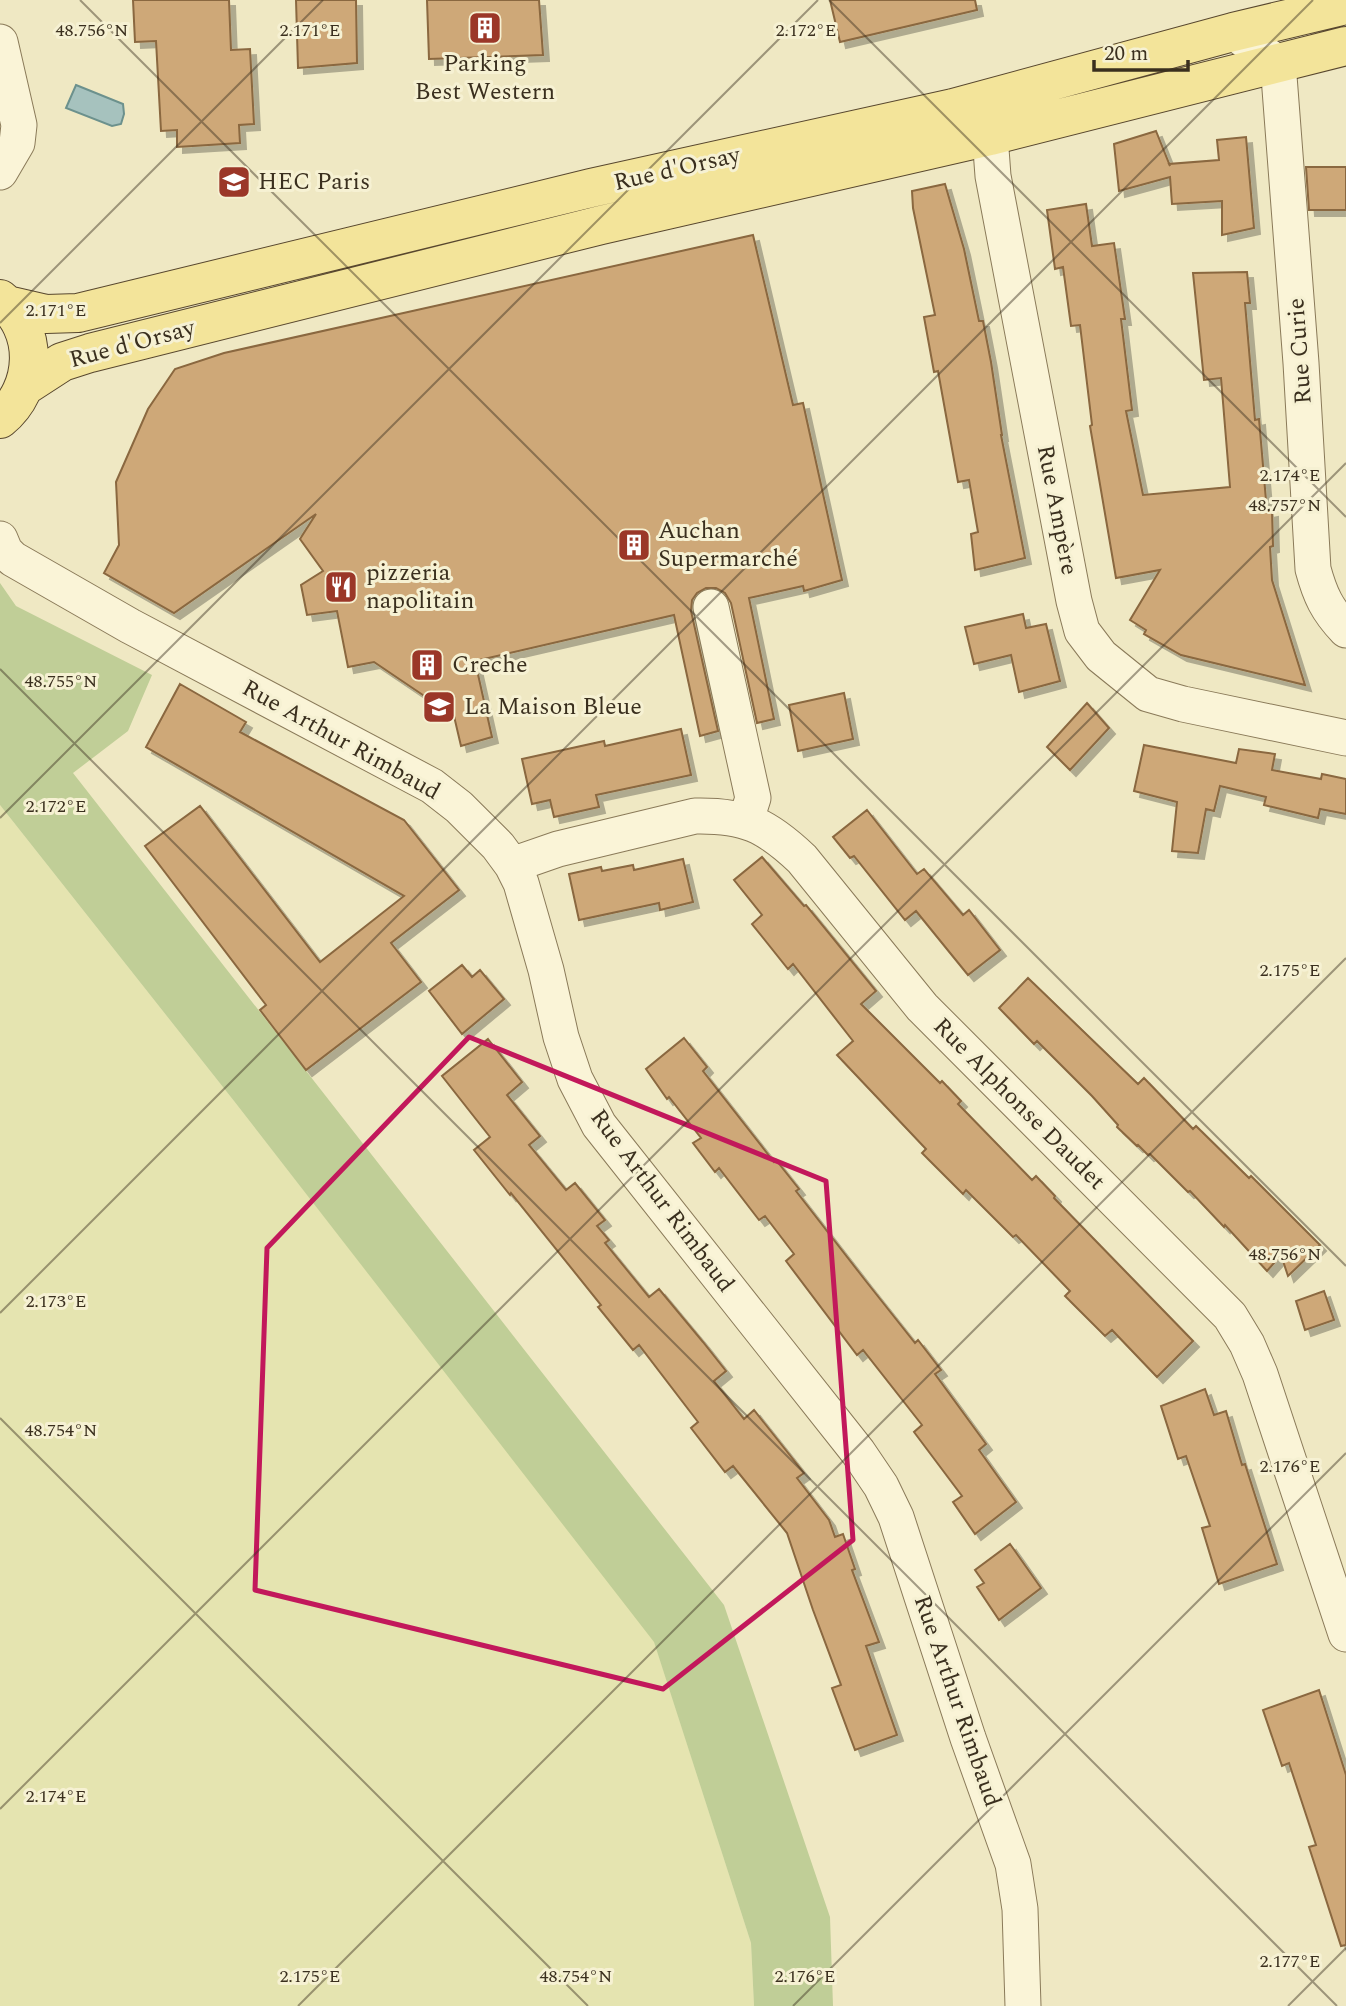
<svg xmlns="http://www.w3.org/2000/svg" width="1346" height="2006" font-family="Spectral,serif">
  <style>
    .farmland { fill: #e5e4b0 }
    .green { fill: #c0ce97 }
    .water { fill: #a6c2be; stroke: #6c918d; stroke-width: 2 }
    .building { fill: #cea878; stroke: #8a673f; stroke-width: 2; filter: url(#shadow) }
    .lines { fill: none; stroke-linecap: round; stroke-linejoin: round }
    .minor-casing { stroke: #8a7a59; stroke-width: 37 }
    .major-casing { stroke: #58472e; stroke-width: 40 }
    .minor { stroke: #faf4d7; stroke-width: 35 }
    .major { stroke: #f3e49a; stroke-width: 38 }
    .marked { fill: none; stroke: #c2185b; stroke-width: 5; stroke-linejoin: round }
    .ticks { fill: none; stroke: #3a2f1e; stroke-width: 2; stroke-opacity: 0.45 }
    .labels { text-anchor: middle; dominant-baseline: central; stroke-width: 6; stroke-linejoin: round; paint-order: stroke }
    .poi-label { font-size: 24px; fill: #3a2f1e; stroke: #f6f1d3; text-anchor: start }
    .street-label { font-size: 24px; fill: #3a2f1e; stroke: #f6f1d3 }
    .ticks-label { font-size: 18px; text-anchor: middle; fill: #3a2f1e; stroke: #f6f1d3; stroke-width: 6; stroke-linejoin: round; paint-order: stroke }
  </style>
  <defs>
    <filter id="shadow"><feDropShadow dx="6" dy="6" stdDeviation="0" flood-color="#0004"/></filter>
  </defs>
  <rect width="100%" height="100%" fill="#efe8c3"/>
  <path class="farmland" d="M0 805 234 1101 653 1638 751 1943 754 2006H0Z"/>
  <path class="green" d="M0 583 16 606 152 675 128 731 73 773 724 1605 830 1917 833 2006H754L751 1943 654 1642 234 1101 0 805Z"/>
  <path class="water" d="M76 85 123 104 124 114 121 124 112 126 66 108Z"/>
  <path class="building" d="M133 0H229L231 50 250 49 254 124 239 125 240 143 177 147V130L161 131 156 41 135 42Z
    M296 0H356L357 63 298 68Z
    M427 0H539L543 55 429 59Z
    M830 0H975L977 10 840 42Z
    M1156 131 1170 166 1169 164 1219 160 1217 140 1246 137 1254 228 1222 235V201L1172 204 1170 177 1119 191 1114 144Z
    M1306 167H1346V210H1309Z
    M945 184 964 249 979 321H983L991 362 1002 435H1001L1025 558 975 570 971 534 978 532 969 480 958 482 938 371 934 372 924 317 935 315 913 208 912 191Z
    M1086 204 1092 246 1114 243 1125 319H1121L1132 410 1126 411 1143 495 1230 487 1221 378 1204 380 1193 273 1247 272 1250 303H1245L1255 420 1259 419 1267 512 1272 511 1273 546 1270 547 1272 580 1305 685 1181 655 1144 634 1146 630 1130 620 1160 570 1116 578 1090 426 1092 425 1080 325 1071 326 1063 267 1055 269 1047 210Z
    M753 235 793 405 803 403 842 580 804 591 803 586 749 598 774 719 757 723 731 603 725 593 716 588H706L697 593 692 600 691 611 718 731 700 736 674 615 475 661 492 737 461 746 454 716 374 662 348 667 337 611 307 615 301 585 323 571 300 539 316 514 174 613 104 573 119 545 116 482 148 409 175 369 224 353Z
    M1023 614 1026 628 1046 624 1060 681 1019 692 1011 655 974 664 965 627Z
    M180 684 246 722 240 732 404 820 459 890 391 943 421 982 306 1070 260 1010 266 1005 145 846 200 806 320 962 404 896 146 747Z
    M844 693 853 739 798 751 789 705Z
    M1087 703 1109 728 1070 770 1047 747Z
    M681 729 691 775 596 795 599 807 554 817 550 800 532 804 522 759 604 741 605 746Z
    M1144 745 1236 763 1239 749 1275 754 1272 770 1321 779 1322 774 1346 779V814L1320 809 1318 818 1264 805 1266 797 1220 786 1214 811 1206 809 1198 853 1172 851 1177 802 1134 791Z
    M867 810 917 874 924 869 963 915 969 910 1000 950 968 975 916 911 905 920 854 856 850 858 833 837Z
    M762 857 804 906 806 905 876 991 861 1004 940 1083 942 1081 961 1101 958 1104 1032 1180 1036 1176 1055 1196 1054 1198 1193 1341 1157 1377 1112 1330 1105 1336 1065 1296 1070 1291 1016 1235 1013 1237 966 1190 963 1194 922 1153 926 1149 837 1055 853 1041 793 964 788 969 752 924 762 915 734 880Z
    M683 859 693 902 660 910 659 903 579 920 569 874 601 867 602 871 633 865 634 870Z
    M462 965 472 977 480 970 504 999 462 1034 429 991Z
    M1028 978 1138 1084 1144 1078 1193 1129 1196 1126 1249 1178 1251 1176 1320 1245 1288 1276 1281 1255 1267 1271 1225 1225 1224 1227 1190 1191 1188 1192 1150 1154 1148 1155 1138 1145 1137 1146 1117 1127 1118 1125 1092 1096 1037 1041 1034 1044 999 1008Z
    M684 1038 707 1067 703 1071 774 1162 776 1160 799 1189 796 1191 865 1280 915 1343 918 1340 941 1370 935 1374 986 1444 979 1450 1016 1502 975 1534 953 1502 962 1496 914 1432 922 1425 863 1350 857 1355 786 1261 794 1254 765 1216 759 1220 719 1168 715 1172 693 1143 701 1138 669 1097 667 1099 646 1069Z
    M488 1039 522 1082 507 1095 540 1136 529 1145 566 1190 575 1183 605 1220 597 1226 609 1240 605 1243 649 1297 659 1289 703 1342 726 1371 714 1381 744 1419 754 1410 804 1473 797 1478 829 1520 835 1537 843 1534 855 1569 852 1570 879 1642 866 1646 897 1735 855 1750 832 1688 841 1685 813 1610 787 1533 733 1466 725 1472 691 1428 698 1422 639 1345 633 1350 598 1307 601 1305 511 1193 510 1195 474 1150 490 1137 442 1076Z
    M1324 1291 1334 1320 1305 1330 1296 1301Z
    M1205 1389 1214 1415 1226 1411 1242 1465 1245 1464 1277 1564 1219 1584 1202 1528 1210 1526 1186 1456 1178 1459 1161 1406Z
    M1010 1544 1041 1588 999 1620 977 1587 984 1583 975 1570Z
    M1319 1690 1346 1775V1945L1341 1946 1309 1847 1316 1845 1289 1763 1282 1766 1263 1710Z"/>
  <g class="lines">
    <defs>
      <path id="minor" d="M1233 32 1278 63 1301 363 1313 569C1320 595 1327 610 1346 630
        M0 42 19 125 17 143 0 172
        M988 109 993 176 1074 601 1082 631 1101 656 1148 694 1183 704 1346 738
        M0 539 5 551 13 559 130 626 432 786 459 807 498 846 512 865 521 883 546 970 561 1037 575 1079 599 1125 858 1452 881 1486 896 1517 968 1738 1013 1864 1020 1909 1023 2006
        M711 607 753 798 746 820
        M512 865 558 849 695 816C745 815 766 825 802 859L922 1007 1230 1316 1247 1344 1260 1374 1346 1634"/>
      <path id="major" d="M0 299C40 329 37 389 0 419
        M7 305 46 314 78 313 591 188 953 108 1233 32 1346 5
        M25 386 62 362 90 353 601 225 990 136 1346 46"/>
    </defs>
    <use href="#minor" class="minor-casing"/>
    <use href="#major" class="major-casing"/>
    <use href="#minor" class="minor"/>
    <use href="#major" class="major"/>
  </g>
  <path class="marked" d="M469 1037 826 1181 853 1540 663 1689 255 1590 267 1248Z"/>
  <path class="ticks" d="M80 0 1346 1266M829 0 1346 517M0 323 323 0M0 669 1337 2006M0 818 818 0M0 1313 1313 0M0 1418 588 2006M0 1809 1346 463M298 2006 1346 958M793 2006 1346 1453M1288 2006 1346 1948"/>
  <defs>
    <symbol id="building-square" viewBox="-11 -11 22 22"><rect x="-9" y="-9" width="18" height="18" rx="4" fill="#9b3728" stroke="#f6f1d3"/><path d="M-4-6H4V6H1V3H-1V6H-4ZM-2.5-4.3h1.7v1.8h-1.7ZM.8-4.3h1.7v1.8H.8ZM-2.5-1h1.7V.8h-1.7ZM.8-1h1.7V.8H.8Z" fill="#fff"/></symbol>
    <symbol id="university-square" viewBox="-11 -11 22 22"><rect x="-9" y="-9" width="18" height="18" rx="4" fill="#9b3728" stroke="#f6f1d3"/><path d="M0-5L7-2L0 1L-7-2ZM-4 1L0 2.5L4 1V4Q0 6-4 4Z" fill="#fff"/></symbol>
    <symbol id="restaurant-square" viewBox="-11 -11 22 22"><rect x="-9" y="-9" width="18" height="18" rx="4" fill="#9b3728" stroke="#f6f1d3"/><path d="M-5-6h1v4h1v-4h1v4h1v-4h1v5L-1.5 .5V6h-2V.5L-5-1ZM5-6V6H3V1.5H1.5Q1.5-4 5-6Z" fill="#fff"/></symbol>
    <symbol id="school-square" viewBox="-11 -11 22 22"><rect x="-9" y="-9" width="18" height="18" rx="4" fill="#9b3728" stroke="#f6f1d3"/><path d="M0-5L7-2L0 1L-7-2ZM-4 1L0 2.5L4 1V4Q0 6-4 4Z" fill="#fff"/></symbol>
  </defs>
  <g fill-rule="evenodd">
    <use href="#building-square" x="466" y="9" width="38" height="38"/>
    <use href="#university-square" x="215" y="163" width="38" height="38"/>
    <use href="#building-square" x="615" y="526" width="38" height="38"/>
    <use href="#restaurant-square" x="322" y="568" width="38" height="38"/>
    <use href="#building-square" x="408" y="646" width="38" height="38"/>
    <use href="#school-square" x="420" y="688" width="38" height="38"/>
  </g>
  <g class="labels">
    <g class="poi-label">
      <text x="485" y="64" text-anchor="middle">Parking<tspan x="485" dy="28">Best Western</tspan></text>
      <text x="258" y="182">HEC Paris</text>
      <text x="658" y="531">Auchan<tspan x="658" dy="28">Supermarché</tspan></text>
      <text x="366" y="573">pizzeria<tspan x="366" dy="28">napolitain</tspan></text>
      <text x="452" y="665">Creche</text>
      <text x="464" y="707">La Maison Bleue</text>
    </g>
    <g class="street-label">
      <text transform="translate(677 169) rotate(-13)">Rue d'Orsay</text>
      <text transform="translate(132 344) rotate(-15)">Rue d'Orsay</text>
      <text transform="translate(1300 351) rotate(-94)">Rue Curie</text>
      <text transform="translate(1057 510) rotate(79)">Rue Ampère</text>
      <text transform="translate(341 740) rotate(29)">Rue Arthur Rimbaud</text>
      <text transform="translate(1019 1104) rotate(45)">Rue Alphonse Daudet</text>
      <text transform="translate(662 1201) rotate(53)">Rue Arthur Rimbaud</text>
      <text transform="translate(957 1701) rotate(71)">Rue Arthur Rimbaud</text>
    </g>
  </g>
  <g class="ticks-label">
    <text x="92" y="36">48.756°N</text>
    <text x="310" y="36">2.171°E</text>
    <text x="806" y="36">2.172°E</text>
    <text x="56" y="316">2.171°E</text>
    <text x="1290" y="481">2.174°E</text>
    <text x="1285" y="511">48.757°N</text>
    <text x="61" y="687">48.755°N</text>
    <text x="56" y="812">2.172°E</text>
    <text x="1290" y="976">2.175°E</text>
    <text x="1285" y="1260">48.756°N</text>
    <text x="56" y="1307">2.173°E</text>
    <text x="61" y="1436">48.754°N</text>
    <text x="1290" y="1472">2.176°E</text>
    <text x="56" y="1802">2.174°E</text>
    <text x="1290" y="1967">2.177°E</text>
    <text x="310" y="1982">2.175°E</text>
    <text x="576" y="1982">48.754°N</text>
    <text x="805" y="1982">2.176°E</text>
  </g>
  <path d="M1094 60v10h94v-10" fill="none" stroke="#3a2f1e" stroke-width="3.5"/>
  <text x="1104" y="60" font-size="21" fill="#3a2f1e" stroke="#f6f1d3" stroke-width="5" paint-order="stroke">20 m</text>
</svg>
